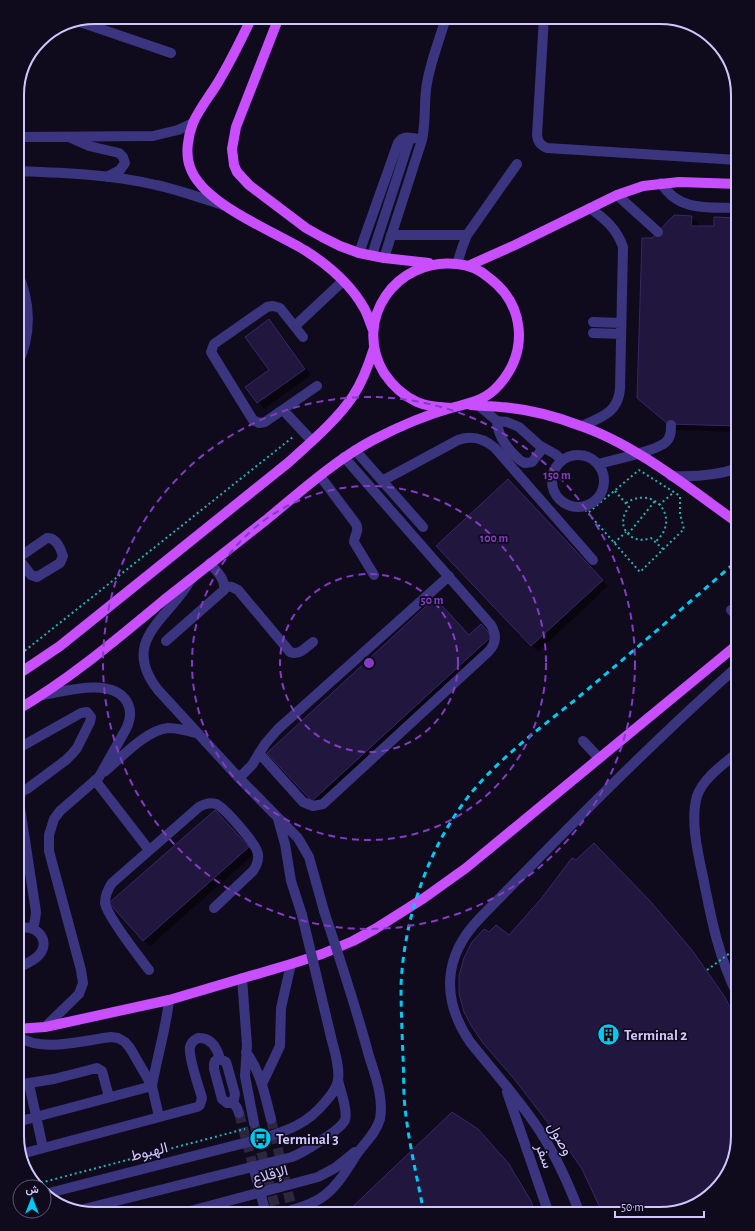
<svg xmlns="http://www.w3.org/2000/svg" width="755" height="1231" font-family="'Alegreya Sans',Vazirmatn,sans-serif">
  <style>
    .shadow { fill: #0007 }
    .building { fill: #21163e; stroke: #39276b }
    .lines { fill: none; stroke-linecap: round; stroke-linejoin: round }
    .minor-tunnel { stroke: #2c273f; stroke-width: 10; stroke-dasharray: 10 5; stroke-linecap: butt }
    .path { stroke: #29b1b1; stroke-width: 2; stroke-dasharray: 2 3; stroke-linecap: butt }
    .minor { stroke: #3b347e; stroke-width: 10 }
    .major { stroke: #c84eff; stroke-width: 10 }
    .rail { stroke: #00caf2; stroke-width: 3; stroke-dasharray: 6 5; stroke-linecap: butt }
    .path-bridge { stroke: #29b1b1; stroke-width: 2; stroke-dasharray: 2 3; stroke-linecap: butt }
    .minor-bridge { stroke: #3b347e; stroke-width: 10 }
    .ring { fill: none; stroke: #843cc5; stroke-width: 2; stroke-dasharray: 7 5 }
    .labels { text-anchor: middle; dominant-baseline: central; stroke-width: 3.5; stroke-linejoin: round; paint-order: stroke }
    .poi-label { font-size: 15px; font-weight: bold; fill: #d1c7ff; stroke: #0f0b1d; text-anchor: start }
    .street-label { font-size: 15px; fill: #d1c7ff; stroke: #0f0b1d }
    .rim { fill: none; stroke: #d1c7ff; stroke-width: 2 }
    .centre { fill: #843cc5; stroke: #0f0b1d; stroke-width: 2 }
    .ring-label { font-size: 12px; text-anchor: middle; font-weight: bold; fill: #843cc5; stroke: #0f0b1d; stroke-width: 3.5; stroke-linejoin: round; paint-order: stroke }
  </style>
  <rect width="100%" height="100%" fill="#0f0b1d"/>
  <path class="shadow" d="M691 217 698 223 697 227H715L738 219V432L675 430 638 398 652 239Z
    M269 320 275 326 311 375 264 409 246 387 270 370Z
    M514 487 608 586 538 652 438 546Z
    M481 626 497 643 319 807 268 753 469 636Z
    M221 817 254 854 150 946 144 940Z
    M656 909 698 957 731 1004 738 1018V1137L727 1175 695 1206 660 1214H604L489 933 509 937Z
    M17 911 23 919 17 922Z
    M484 1137 515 1171 539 1214H346Z"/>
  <path class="building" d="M674 215 692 216 691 226H714V217L738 218V426L668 424 637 398 642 238H652Z
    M269 319 305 369 257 403 245 387 269 370 245 337Z
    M508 479 603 580 531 646 436 546Z
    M435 598 469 635 481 624 492 636 312 801 267 753Z
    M215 810 249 847 143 941 109 903Z
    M594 843 650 901 692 950 725 997 738 1023V1137L727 1175 695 1206 660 1214H603L582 1169 569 1150 515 1080 483 1043 472 1027 464 1012 459 993V976L464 958 472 942 484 929 489 932 496 925 509 935 541 899 572 858 576 860Z
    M452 1112 478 1129 509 1164 531 1201 536 1214H345Z"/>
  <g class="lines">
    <path class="minor-tunnel" d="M239 1113 253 1166
      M271 1119 293 1214
      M254 1123 277 1214"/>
    <path class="path" d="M615 491 629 507C614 525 630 546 651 538L663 549
      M626 503C655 484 682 520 655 542
      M659 505 674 492
      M582 506 588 513 640 572 684 529 680 514V496L639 470 588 513
      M628 534 655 501
      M614 543 626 532
      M17 657 293 437
      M36 1184 245 1129"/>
    <path class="minor" d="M544 17 537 135C538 142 540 145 547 148L738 160
      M77 21 171 53
      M278 21 287 17
      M17 137 153 136 178 130 193 123
      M71 138 89 146 119 153 123 157 125 163 120 170 107 177
      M17 171C63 173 111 174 156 185 179 190 201 198 223 205
      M661 183C679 212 708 207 738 208
      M617 195 658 232
      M391 235H467
      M359 253 398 143C403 134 413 138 422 140
      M372 255 410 138
      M384 258 422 140C426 121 424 107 426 90 428 68 440 39 446 17
      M457 264 462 248 467 235 517 164
      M593 322 621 323
      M295 326 343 281
      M593 333 621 334
      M303 337 280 308 273 306 267 307 214 344 211 352 253 420 259 423 265 422 317 386
      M17 365C32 336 31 301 17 272
      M478 405 497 421 507 422 519 427 539 445 555 454 562 460
      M283 410 312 441
      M497 421C498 437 509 451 521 461L525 463 532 462 543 448
      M582 426C601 417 618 413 620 389L623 247C617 229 605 219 590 208
      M355 450 423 527
      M552 481a26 26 0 1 1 52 0a26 26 0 1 1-52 0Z
      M598 464C612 460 657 451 666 442 671 437 671 431 671 425
      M320 476 356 524C360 531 354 535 354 542L374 575
      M671 476C693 477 716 476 738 468
      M382 481 458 440C472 435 483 438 495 448L593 560
      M17 558H18L47 538C56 537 61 549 63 556L60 563 37 577 31 575 18 558
      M191 579C171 618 118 639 158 690L239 778 298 838 309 857 324 911
      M225 586 232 587 238 590 290 652C300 656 306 647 313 642
      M731 610 738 618
      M166 641 224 590C226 579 216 571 210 563
      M43 695C66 691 113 677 127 702 132 711 130 721 126 729L99 777 60 811 54 819 49 835V851L81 970 83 983 79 994 45 1027
      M583 741 599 758
      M259 753 303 802 313 806 323 804 488 652C496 644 497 635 491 625L344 457
      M104 772C121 758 146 730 168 728 178 728 189 731 199 734
      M239 778 252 765 265 744 278 729 449 576
      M95 780 149 850
      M17 782 20 789 24 790 27 789 66 760 72 754 77 748 90 722 91 717 87 712 81 713 17 749
      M22 790 19 801 36 912 35 920 33 928
      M278 819 285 844 291 881 302 915
      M17 968C24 965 34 961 39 955 52 940 35 922 17 929
      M149 970C139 957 107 916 105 903 105 895 108 889 112 883L199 807C204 804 210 802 216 804 224 807 255 843 257 851 260 858 257 865 253 871L214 908
      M242 978 247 1045 245 1076 254 1123
      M738 996C719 959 711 918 703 877 698 854 690 820 697 796 704 777 723 765 738 752
      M17 1035C39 1054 84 1040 111 1037L118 1038 125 1042 130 1048 152 1086 159 1117
      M246 1052C261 1072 265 1096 271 1119
      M220 1059 226 1062 227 1065 235 1094 234 1099 230 1103H227L222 1099 214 1069V1064L215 1061Z
      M29 1084 43 1148
      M262 1084 280 1046 281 1008 291 964
      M17 1085 54 1079 97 1068 102 1071 109 1097
      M152 1086C157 1057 166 1029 169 1000
      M507 1092 549 1214
      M232 1101 237 1108 239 1113
      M17 1122 152 1086
      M21 1154 197 1107 200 1105 202 1098C199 1087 188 1057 190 1047 191 1042 194 1040 198 1038 211 1037 217 1048 220 1059
      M253 1166 266 1214
      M45 1194 260 1139C287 1131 308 1124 326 1101 331 1095 337 1088 338 1080 340 1066 334 1050 331 1037
      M80 1210 292 1157C302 1153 341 1130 345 1120 348 1110 340 1090 338 1080
      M580 1214C568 1182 553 1149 533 1121 514 1094 491 1068 470 1042 441 999 443 956 480 918 564 832 648 746 738 666"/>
    <path class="major" d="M252 17C241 40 230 63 217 84 209 97 199 109 193 123 188 136 185 154 190 167 202 204 274 231 306 251 328 265 351 285 364 308 368 315 370 323 373 330
      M279 17 236 127 232 149 234 165 237 172 249 185 306 228 322 237 340 246 359 253 384 258 429 263
      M468 266 515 245 617 195 643 186 679 182 738 184
      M471 405C481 406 491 406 501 407 528 409 555 416 581 426 636 445 690 489 738 523
      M17 675 60 646 289 462C311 442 337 420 353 396 363 381 369 364 374 348
      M17 710C70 679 117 639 164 600 198 573 232 547 266 520 300 492 334 461 373 440 396 428 426 415 451 408 470 403 485 401 499 385 529 351 525 304 488 277 480 270 468 265 457 264 396 257 352 320 384 373 392 385 404 396 417 402 428 407 440 407 451 408
      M17 1029 45 1027 169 1000 291 964 322 954 353 941 375 929 424 898 466 868 738 644"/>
    <path class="rail" d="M424 1214C418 1181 410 1149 406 1116 403 1097 404 1076 403 1056 402 1033 401 1008 401 985 404 917 429 846 471 793 501 757 539 729 575 700 630 654 684 607 738 560"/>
    <path class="path-bridge" d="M707 970 738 947"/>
    <path class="minor-bridge" d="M302 915 331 1037
      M179 1214 318 1177 335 1168 355 1152
      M278 1214C323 1202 331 1196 355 1157 363 1144 376 1134 380 1119 384 1098 375 1075 369 1056 356 1007 340 959 324 911"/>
  </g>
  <g class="ring">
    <circle cx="369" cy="663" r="89"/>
    <circle cx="369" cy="663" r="177"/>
    <circle cx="369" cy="663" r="266"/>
  </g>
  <defs>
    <symbol id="building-disc" viewBox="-11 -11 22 22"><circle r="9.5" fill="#00caf2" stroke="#0f0b1d"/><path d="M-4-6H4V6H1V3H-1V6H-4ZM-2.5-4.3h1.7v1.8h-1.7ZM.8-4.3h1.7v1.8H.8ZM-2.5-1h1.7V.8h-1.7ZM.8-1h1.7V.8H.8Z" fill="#111"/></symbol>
    <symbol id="bus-disc" viewBox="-11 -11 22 22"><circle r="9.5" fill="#00caf2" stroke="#0f0b1d"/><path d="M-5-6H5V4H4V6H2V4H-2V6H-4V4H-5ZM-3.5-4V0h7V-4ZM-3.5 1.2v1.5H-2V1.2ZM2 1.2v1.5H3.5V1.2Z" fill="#111"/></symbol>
  </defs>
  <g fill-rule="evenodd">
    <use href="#building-disc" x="596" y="1022" width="25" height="25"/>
    <use href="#bus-disc" x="248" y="1126" width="25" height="25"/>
  </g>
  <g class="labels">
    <g class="poi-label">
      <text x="624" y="1035">Terminal 2</text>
      <text x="276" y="1139">Terminal 3</text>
    </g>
    <g class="street-label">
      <text transform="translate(560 1139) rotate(61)">وصول</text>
      <text transform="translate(149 1152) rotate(-14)">الهبوط</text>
      <text transform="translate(544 1156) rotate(70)">سفر</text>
      <text transform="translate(270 1175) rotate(-15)">الإقلاع</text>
    </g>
  </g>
  <path d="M0 0H755V1231H0ZM95 24H660A71 71 0 0 1 731 95V1136A71 71 0 0 1 660 1207H95A71 71 0 0 1 24 1136V95A71 71 0 0 1 95 24Z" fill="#0f0b1d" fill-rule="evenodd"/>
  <path class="rim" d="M95 24H660A71 71 0 0 1 731 95V1136A71 71 0 0 1 660 1207H95A71 71 0 0 1 24 1136V95A71 71 0 0 1 95 24Z"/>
  <circle cx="369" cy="663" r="6" class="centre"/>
  <g class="ring-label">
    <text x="557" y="479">150 m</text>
    <text x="494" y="542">100 m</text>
    <text x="432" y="604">50 m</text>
  </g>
  <g transform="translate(32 1199)"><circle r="19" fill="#0f0b1d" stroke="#5d5677"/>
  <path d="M0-3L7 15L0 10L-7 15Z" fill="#00caf2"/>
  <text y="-6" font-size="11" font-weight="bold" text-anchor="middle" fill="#d1c7ff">ش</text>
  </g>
  <path d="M615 1211v6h89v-6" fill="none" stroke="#d1c7ff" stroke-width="2"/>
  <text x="621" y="1211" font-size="12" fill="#d1c7ff" stroke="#0f0b1d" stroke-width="3" paint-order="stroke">50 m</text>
</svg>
